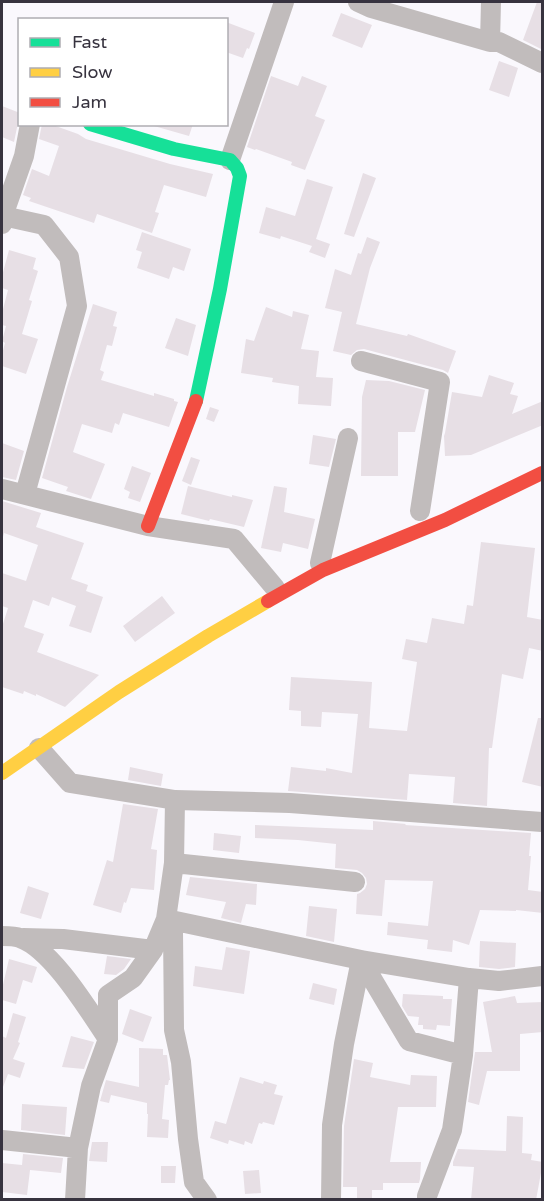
<svg xmlns="http://www.w3.org/2000/svg" width="544" height="1201" font-family="'Varela Round',sans-serif">
  <style>
    .building { fill: #e7dfe5 }
    .lines { fill: none; stroke-linecap: round; stroke-linejoin: round }
    .street { stroke: #c1bcbc; stroke-width: 20 }
    .fast { stroke: #16e098; stroke-width: 14 }
    .slow { stroke: #ffcf43; stroke-width: 14 }
    .jam { stroke: #f24e42; stroke-width: 14 }
  </style>
  <rect width="100%" height="100%" fill="#faf8fd"/>
  <path class="building" d="M537 2H543V50L523 40Z
    M341 13 372 25 362 48 332 36Z
    M226 22 255 33 249 49 247 48 243 58 226 52Z
    M499 61 518 68 509 97 489 90Z
    M271 76 298 86 302 76 327 86 315 116 325 120 305 170 291 165 292 162 256 149 255 150 247 147Z
    M2 106 20 113 14 142 2 137Z
    M42 124H50L78 134 86 139 170 164 213 174 206 197 164 185 155 212 159 213 152 233 97 214 94 223 29 201 31 198 23 195 32 169 49 176 59 146 39 139Z
    M147 124H193L189 136Z
    M363 173 376 178 354 237 344 234Z
    M307 179 333 187 316 239 330 244 325 258 309 252 312 246 281 236 280 239 259 233 266 207 295 216Z
    M142 232 191 249 184 271 173 267 169 279 137 268 142 252 136 250Z
    M367 237 380 242 370 268 356 324 407 336 408 334 456 351 448 373 443 370 364 349 357 350 351 355 333 351 342 312 325 308 335 269 351 275 358 253 361 254Z
    M9 250 36 258 33 269 38 271 29 300 32 301 22 334 38 339 26 374 2 366V354L5 343 2 341 6 326 2 325V313L8 290 2 288V276Z
    M93 304 117 312 113 326 117 327 112 346 107 345 100 370 104 372 101 380 154 396V393L174 399V401L178 402 169 427 123 413 119 425 115 423 112 433 82 424 73 452 105 464 91 499 66 491 68 487 42 478 67 387Z
    M266 307 292 317 293 311 309 315 301 349 319 351 316 377 333 378 331 406 298 404 299 386 272 382 273 378 241 373 246 339 254 341Z
    M176 318 196 325 188 356 165 348Z
    M489 375 514 383 510 394 518 396 512 414 543 401V425L471 455 445 456 444 436 445 433 452 392 482 397Z
    M366 380 389 381 425 390 415 432H398V476H361L362 397Z
    M210 407 219 410 214 422 206 419Z
    M313 435 336 439 329 467 309 464Z
    M2 443 24 451 16 480 2 477Z
    M191 457 200 460 191 485 182 481Z
    M132 466 151 473 140 502 128 498 130 492 124 489Z
    M188 486 232 497V495L253 500 244 527 210 519 209 521 181 514Z
    M274 486 287 488 284 512 315 519 308 549 283 543 281 552 261 548Z
    M2 501 41 513 36 527 84 543 71 579 88 585 86 591 103 597 91 633 69 626 76 606 52 597 49 606 33 600 24 627 44 634 37 652 99 675 65 707 36 694V696L24 691 23 694 2 687V627L8 608 2 606V573L26 581 38 545 4 533 3 537H2Z
    M481 542 535 548 527 617 543 620V651L529 648 523 679 502 674 492 748H489L487 806 453 803 455 777 409 774 407 800 288 791 291 767 326 771V768L352 773 358 714 322 712 321 727 301 726V711L289 710 291 677 372 682 369 728 407 731 417 662 402 659 406 639 427 643 432 618 464 624 467 605 473 606Z
    M162 596 175 613 135 642 123 626Z
    M538 718H543V787L522 782Z
    M130 767 163 774 161 786 128 780Z
    M123 804 158 809 151 849 157 850 154 890 131 888 126 903 124 902 121 913 93 905 107 860 113 862Z
    M373 821 406 824 405 825 531 833 529 856H531L528 890 543 892V913L516 910V911L480 910 469 945 453 940 452 952 427 949 428 940 387 935 388 922 428 926 433 881 385 880 382 916 356 914 357 894 360 893 365 889 367 884 366 878 362 873 357 870 335 868 336 844 298 840 255 838V825L373 830Z
    M214 833 241 836 239 853 213 850Z
    M190 877 257 884 256 905 246 904 241 923 221 918 226 902 186 895Z
    M28 886 49 893 41 919 20 913Z
    M309 906 337 909 334 942 306 936Z
    M480 941 516 943 515 967 499 969 479 967Z
    M226 947 250 951 244 994 193 986 195 966 222 970Z
    M107 956 131 959 124 969 116 975 104 974Z
    M9 959 37 967 32 983 23 980 16 1004 2 1000V989Z
    M313 983 337 989 334 1005 309 999Z
    M403 994 443 996V999H452L450 1026 437 1025 436 1030 423 1029V1025H418L419 1017 408 1016 402 1006Z
    M515 996 517 1003 543 1002V1032L520 1034V1071H487L479 1105 468 1102 475 1052H492L483 1002Z
    M130 1009 152 1017 143 1042 122 1034Z
    M13 1013 26 1017 18 1042 20 1043 13 1059 25 1063 20 1078 8 1074 3 1087 2 1036 6 1038Z
    M71 1036 94 1042 84 1069 62 1067Z
    M139 1048 163 1049V1055H167L170 1080H169L168 1085H165L162 1119 169 1120 168 1138 147 1137 148 1114H147V1103L111 1095 109 1103 100 1101 106 1080 139 1087Z
    M354 1059 373 1063 370 1077 410 1085 411 1075 437 1076 436 1107H398L390 1162H421L420 1179 419 1183H383V1190H372V1198H357V1187H343L344 1126Z
    M240 1077 263 1084 264 1081 277 1085 274 1094 283 1096 274 1125 263 1122 262 1124 259 1123 252 1144 245 1141 244 1145 229 1140 228 1144 210 1138 215 1121 226 1124Z
    M22 1104 67 1107 65 1135 21 1130Z
    M507 1116 523 1117 522 1153 532 1154 531 1160 543 1162 536 1200H471L474 1167 453 1166V1162L458 1149 506 1151Z
    M92 1142H108L107 1162 89 1161Z
    M23 1154 63 1158 61 1173 30 1170 27 1195 2 1192V1163L22 1165Z
    M161 1166H176L175 1183H161Z
    M259 1170 261 1193 245 1194 243 1171Z"/>
  <g class="lines">
    <path class="street" d="M358 2 371 8 490 42H499L542 63
      M490 42 491 2
      M230 160 284 2
      M3 216 44 225 69 257 77 306 25 494
      M2 224 3 216 24 156 30 124
      M361 361 440 382 420 511
      M2 489 148 526 234 539 275 588
      M320 563 348 438
      M39 748 70 783 175 800 290 803 542 822
      M174 863 355 882
      M166 919 361 960 469 978 499 981 542 976
      M166 919 173 931 174 1030 181 1062 188 1139 194 1182 207 1200
      M2 936C7 936 15 936 20 938 52 949 89 1011 108 1039L91 1086 78 1148
      M23 938 63 939 153 950
      M361 960 409 1041 463 1055
      M108 1039V995L133 978 153 950 166 919 174 863 175 800
      M2 1140 78 1148 75 1200
      M331 1200 332 1125 344 1044 361 960
      M427 1200V1196L452 1130 463 1055 469 978"/>
    <path class="fast" d="M90 124 174 149 230 160 237 168 240 176 220 289 196 401"/>
    <path class="slow" d="M2 773 119 692 208 636 268 601"/>
    <path class="jam" d="M148 526 196 401
      M268 601 323 570 445 520 542 473"/>
  </g>
  <rect width="544" height="1201" fill="none" stroke="#37333f" stroke-width="6"/>
  <rect x="18" y="18" width="210" height="108" fill="#ffffff" stroke="#afadb2" stroke-width="1.5"/>
  <rect x="30" y="38" width="30" height="9" fill="#16e098" stroke="#afadb2" stroke-width="1.5"/>
  <text x="72" y="48" font-size="18" fill="#37333f">Fast</text>
  <rect x="30" y="68" width="30" height="9" fill="#ffcf43" stroke="#afadb2" stroke-width="1.5"/>
  <text x="72" y="78" font-size="18" fill="#37333f">Slow</text>
  <rect x="30" y="98" width="30" height="9" fill="#f24e42" stroke="#afadb2" stroke-width="1.5"/>
  <text x="72" y="108" font-size="18" fill="#37333f">Jam</text>
</svg>
